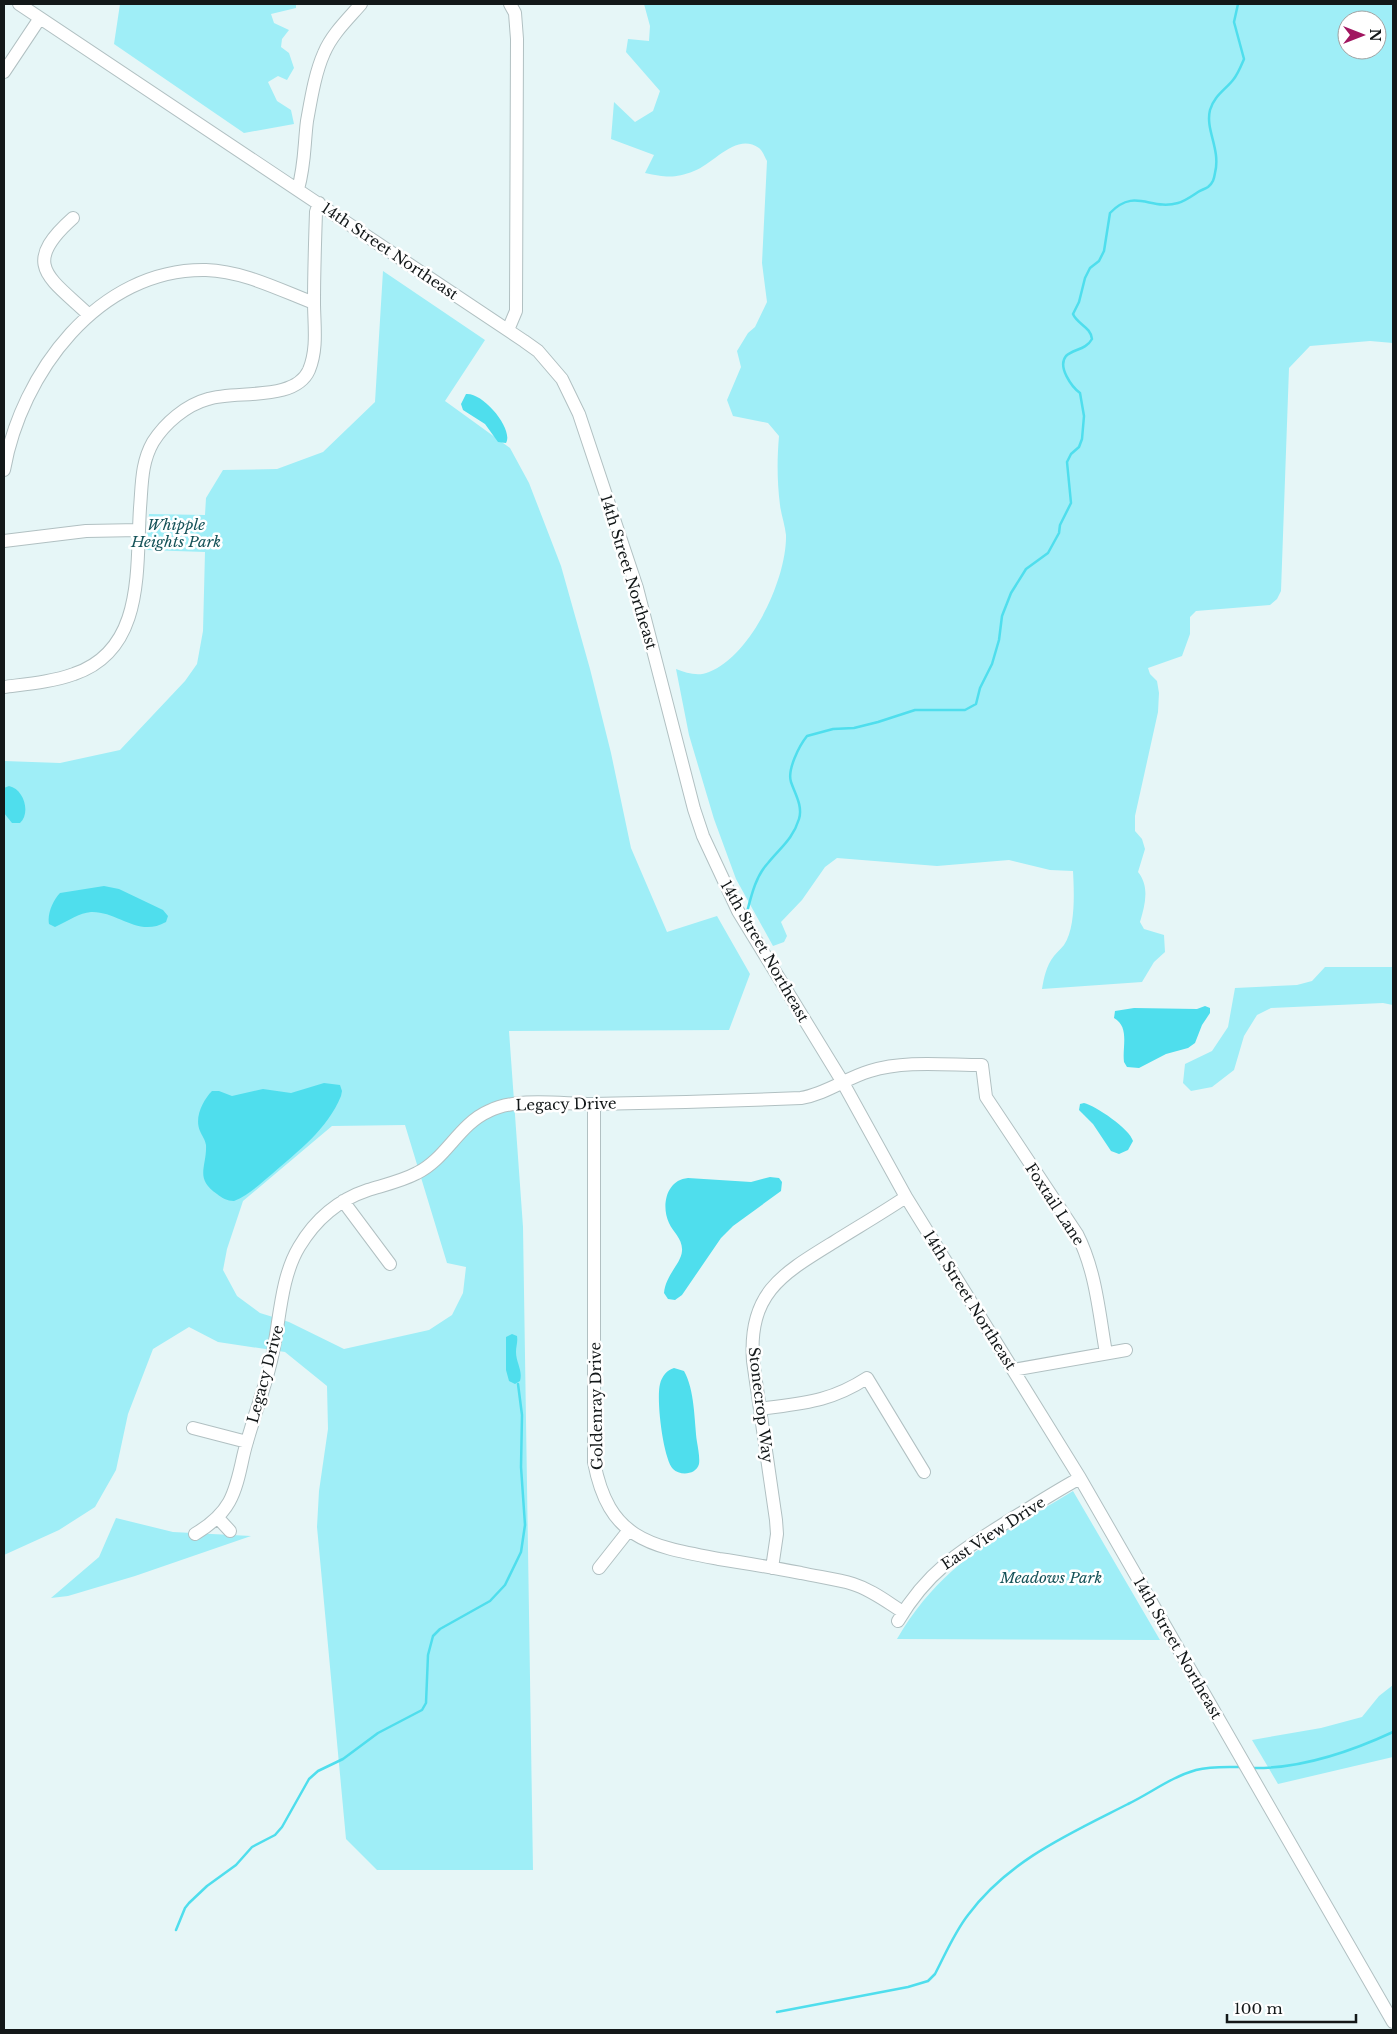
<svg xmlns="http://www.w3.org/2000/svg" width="1397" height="2034" font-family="'Libre Baskerville',serif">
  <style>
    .green { fill: #9feef7; fill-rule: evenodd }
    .water { fill: #4fdeed }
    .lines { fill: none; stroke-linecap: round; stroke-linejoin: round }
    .stream { stroke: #4fdeed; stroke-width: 2.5 }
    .minor-casing { stroke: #b1c0c2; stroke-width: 14 }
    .minor { stroke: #fff; stroke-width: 12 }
    .labels { text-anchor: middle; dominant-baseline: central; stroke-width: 5; stroke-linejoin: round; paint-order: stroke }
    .street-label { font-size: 15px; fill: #131819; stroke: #fff }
    .park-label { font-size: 15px; font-style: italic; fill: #165359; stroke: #fff }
  </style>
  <rect width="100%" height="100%" fill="#e6f6f7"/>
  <path class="green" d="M120 4H296V8L271 14 274 23 289 30 282 39 281 47 289 53 294 68 287 80 278 76 268 82 277 101 291 110 294 124 244 133 114 44Z
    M644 4H1393V343L1370 341 1310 346 1289 368 1281 591 1277 599 1270 605 1196 611 1190 617V634L1182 656 1148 668 1150 674 1157 681 1159 693 1158 712 1135 816V831L1142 839 1145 849 1138 872C1150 887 1145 905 1140 922L1144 929 1164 935 1165 952 1154 962 1142 982 1042 989C1044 978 1046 966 1054 956 1057 952 1061 949 1064 945 1076 928 1074 890 1073 871L1050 870 1009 860 937 866 837 858 825 867 802 900 781 922 787 936 784 942 773 946 736 879 714 819 689 735 676 669C687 673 698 677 709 672 752 655 787 578 786 535 785 525 781 514 780 505 777 481 777 459 779 436L768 423 733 416 727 400 741 367 737 351 748 333 755 327 767 302 762 263 767 161C765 157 762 150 759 148 736 132 714 164 694 171 674 179 665 177 645 173L654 155 611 139 614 102 635 122 653 111 660 91 626 52 628 39 649 41 650 26ZM1347 20H1377V50H1347Z
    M383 271 485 340 445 401 510 448 529 483 561 566 590 669 611 753 631 848 667 932 717 916 750 974 729 1030 509 1031 523 1227 533 1870H377L346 1839 317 1527 319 1491 328 1429 327 1386 285 1352 218 1342 189 1327 153 1349 128 1414 116 1470 95 1507 59 1530 4 1555V761L60 763 120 750 185 681 197 664 203 631 205 552 146 550 149 514 205 515 206 498 223 470 277 469 323 452 375 402ZM405 1125 447 1263 466 1267 463 1293 452 1315 429 1330 344 1349 289 1322 260 1313 237 1296 223 1270 227 1249 243 1201 332 1126Z
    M1325 967H1393V1005L1383 1003 1271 1008 1257 1015 1244 1036 1234 1070 1212 1087 1191 1091 1183 1083 1185 1064 1212 1051 1228 1027 1235 988 1297 985 1312 981Z
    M1073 1491 1160 1640 897 1639C942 1562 1000 1535 1073 1491Z
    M116 1518 173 1532 251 1536 135 1576 68 1596 51 1598 99 1557Z
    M1393 1685V1757L1278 1784 1252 1740 1321 1728 1362 1717 1379 1696Z"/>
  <path class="water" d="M466 394C483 392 514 429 506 443L498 442 485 424 463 410 461 404Z
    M9 786C24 789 31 813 20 823H12L4 813V788Z
    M104 886 119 889 163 910 168 916 166 922C138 938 118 911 91 912 79 913 70 920 59 925L55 927 49 924C47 914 53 900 60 893Z
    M1205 1006 1210 1008V1013L1202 1025 1195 1043 1188 1048 1166 1054 1139 1068 1127 1067 1124 1062C1122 1047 1130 1027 1114 1018L1115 1011 1134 1008 1197 1009Z
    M324 1083 340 1085 342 1091 341 1096C327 1130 298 1151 272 1174 261 1183 248 1196 234 1201 227 1201 222 1198 217 1194 194 1178 207 1167 206 1145 205 1139 202 1136 200 1131 194 1118 203 1100 212 1091H219L232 1096 263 1089 291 1093Z
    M1084 1103C1096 1106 1130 1129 1133 1141L1128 1150 1119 1154 1111 1151 1093 1124 1079 1110 1080 1104Z
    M770 1177 779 1178 782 1182 781 1191 733 1226 721 1238 682 1295 675 1300 668 1299 664 1293C666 1274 681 1264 682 1251 683 1239 673 1232 669 1223 661 1206 666 1180 688 1178L751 1182Z
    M512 1334 517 1336C518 1342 516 1346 516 1352 516 1363 523 1370 520 1381L515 1384 509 1381 506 1370V1337Z
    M674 1368 684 1371C695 1391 694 1419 697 1442 698 1448 700 1458 699 1464 696 1475 680 1476 673 1469 663 1458 656 1399 660 1384 662 1376 667 1370 674 1368Z"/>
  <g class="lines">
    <path class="stream" d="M746 916C751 897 755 877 768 863 780 848 793 839 799 819 803 806 795 794 791 782 787 770 799 746 807 736L833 729 854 728 878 722 915 710H965L976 704 980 688 992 664 999 640 1002 616 1011 593 1026 569 1048 553 1059 533 1060 525 1071 503 1067 462 1071 454 1079 447 1082 439 1084 416 1080 393C1072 387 1057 367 1066 356 1073 349 1086 350 1092 339 1091 327 1077 324 1073 314L1079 302 1085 278 1090 268 1099 261 1104 251 1110 213C1135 187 1150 211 1178 203 1185 201 1192 196 1198 192 1201 190 1205 189 1208 187 1213 183 1214 179 1215 173 1221 149 1205 130 1210 110 1214 96 1225 90 1233 80 1238 74 1241 66 1244 59L1234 22 1238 4
      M1252 1768C1300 1769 1350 1752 1393 1732
      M176 1930 185 1908 189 1903 207 1886 236 1865 252 1847 275 1835 282 1827 309 1779 318 1771 343 1759 378 1733 422 1710 426 1703 428 1655 433 1636 440 1629 490 1601 505 1585 521 1552 525 1525 521 1467 522 1415 518 1384
      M777 2012 908 1987 928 1981 935 1974C945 1955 954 1933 968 1915 1009 1860 1069 1834 1128 1804 1151 1793 1171 1777 1196 1770 1211 1766 1226 1767 1241 1767"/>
    <defs>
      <path id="minor" d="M19 4 524 341 538 351 562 379 579 414 637 588 694 809 703 836 738 911 842 1081 906 1197 1080 1478 1393 2022
        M4 72 40 18
        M298 189C305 165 304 145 307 121 311 99 315 73 324 53 332 34 348 19 361 4
        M73 218C20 265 49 277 89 315
        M508 330 516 311 517 39 515 13 510 4
        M4 470C21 374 98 268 206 270 243 271 280 290 314 303
        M4 541 86 531 139 530
        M4 687C27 684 52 682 74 674 145 650 136 569 140 508 142 485 141 463 153 442 165 423 186 405 208 399 236 390 295 402 309 370 318 348 314 325 314 302 314 272 315 242 316 212L319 203
        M594 1104V1462C609 1540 650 1546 719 1559 747 1563 774 1568 801 1573 819 1577 837 1579 853 1584 872 1590 887 1602 903 1612
        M343 1201 390 1264
        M1013 1370 1126 1350
        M760 1409C803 1403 830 1402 867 1378L924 1472
        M193 1428 247 1442
        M218 1518 230 1531
        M195 1534C230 1513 235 1495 243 1457 246 1443 251 1429 255 1415 262 1394 269 1373 273 1352 280 1318 281 1277 299 1247 315 1220 338 1200 368 1190 384 1185 402 1181 417 1173 446 1159 459 1124 489 1111 517 1097 561 1104 592 1104 662 1103 732 1101 801 1098 826 1094 846 1078 870 1071 905 1060 946 1065 982 1065L986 1097 1077 1234C1096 1271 1099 1313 1106 1353
        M599 1568 629 1530
        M772 1568 777 1534 776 1520 753 1361C748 1293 782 1274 834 1242 858 1227 882 1213 906 1197
        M898 1621C928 1570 962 1550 1010 1520 1033 1506 1056 1491 1080 1478"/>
    </defs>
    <use href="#minor" class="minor-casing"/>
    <use href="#minor" class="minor"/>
  </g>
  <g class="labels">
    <g class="street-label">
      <text transform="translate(390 251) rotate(34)">14th Street Northeast</text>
      <text transform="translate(629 572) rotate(73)">14th Street Northeast</text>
      <text transform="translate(765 951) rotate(60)">14th Street Northeast</text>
      <text transform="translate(566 1104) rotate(-1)">Legacy Drive</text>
      <text transform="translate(1055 1204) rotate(57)">Foxtail Lane</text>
      <text transform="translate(970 1300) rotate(58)">14th Street Northeast</text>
      <text transform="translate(265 1374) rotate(-75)">Legacy Drive</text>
      <text transform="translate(761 1405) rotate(83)">Stonecrop Way</text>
      <text transform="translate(596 1406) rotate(-91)">Goldenray Drive</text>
      <text transform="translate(993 1533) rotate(-33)">East View Drive</text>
      <text transform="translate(1178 1648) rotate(60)">14th Street Northeast</text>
    </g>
    <g class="park-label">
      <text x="176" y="524">Whipple<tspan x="176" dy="17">Heights Park</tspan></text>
      <text x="1051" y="1577">Meadows Park</text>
    </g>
  </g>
  <rect width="1397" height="2034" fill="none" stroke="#131819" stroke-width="10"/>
  <g transform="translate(1362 35) rotate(90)"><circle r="24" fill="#ffffff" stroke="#a1a3a3"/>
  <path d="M0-4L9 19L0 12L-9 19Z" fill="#a11660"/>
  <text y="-8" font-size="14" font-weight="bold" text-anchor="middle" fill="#131819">N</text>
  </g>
  <path d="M1227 2014v8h129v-8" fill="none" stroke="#131819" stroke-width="2.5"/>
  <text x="1234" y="2014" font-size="15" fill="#131819" stroke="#ffffff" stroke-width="4" paint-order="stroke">100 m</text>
</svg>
